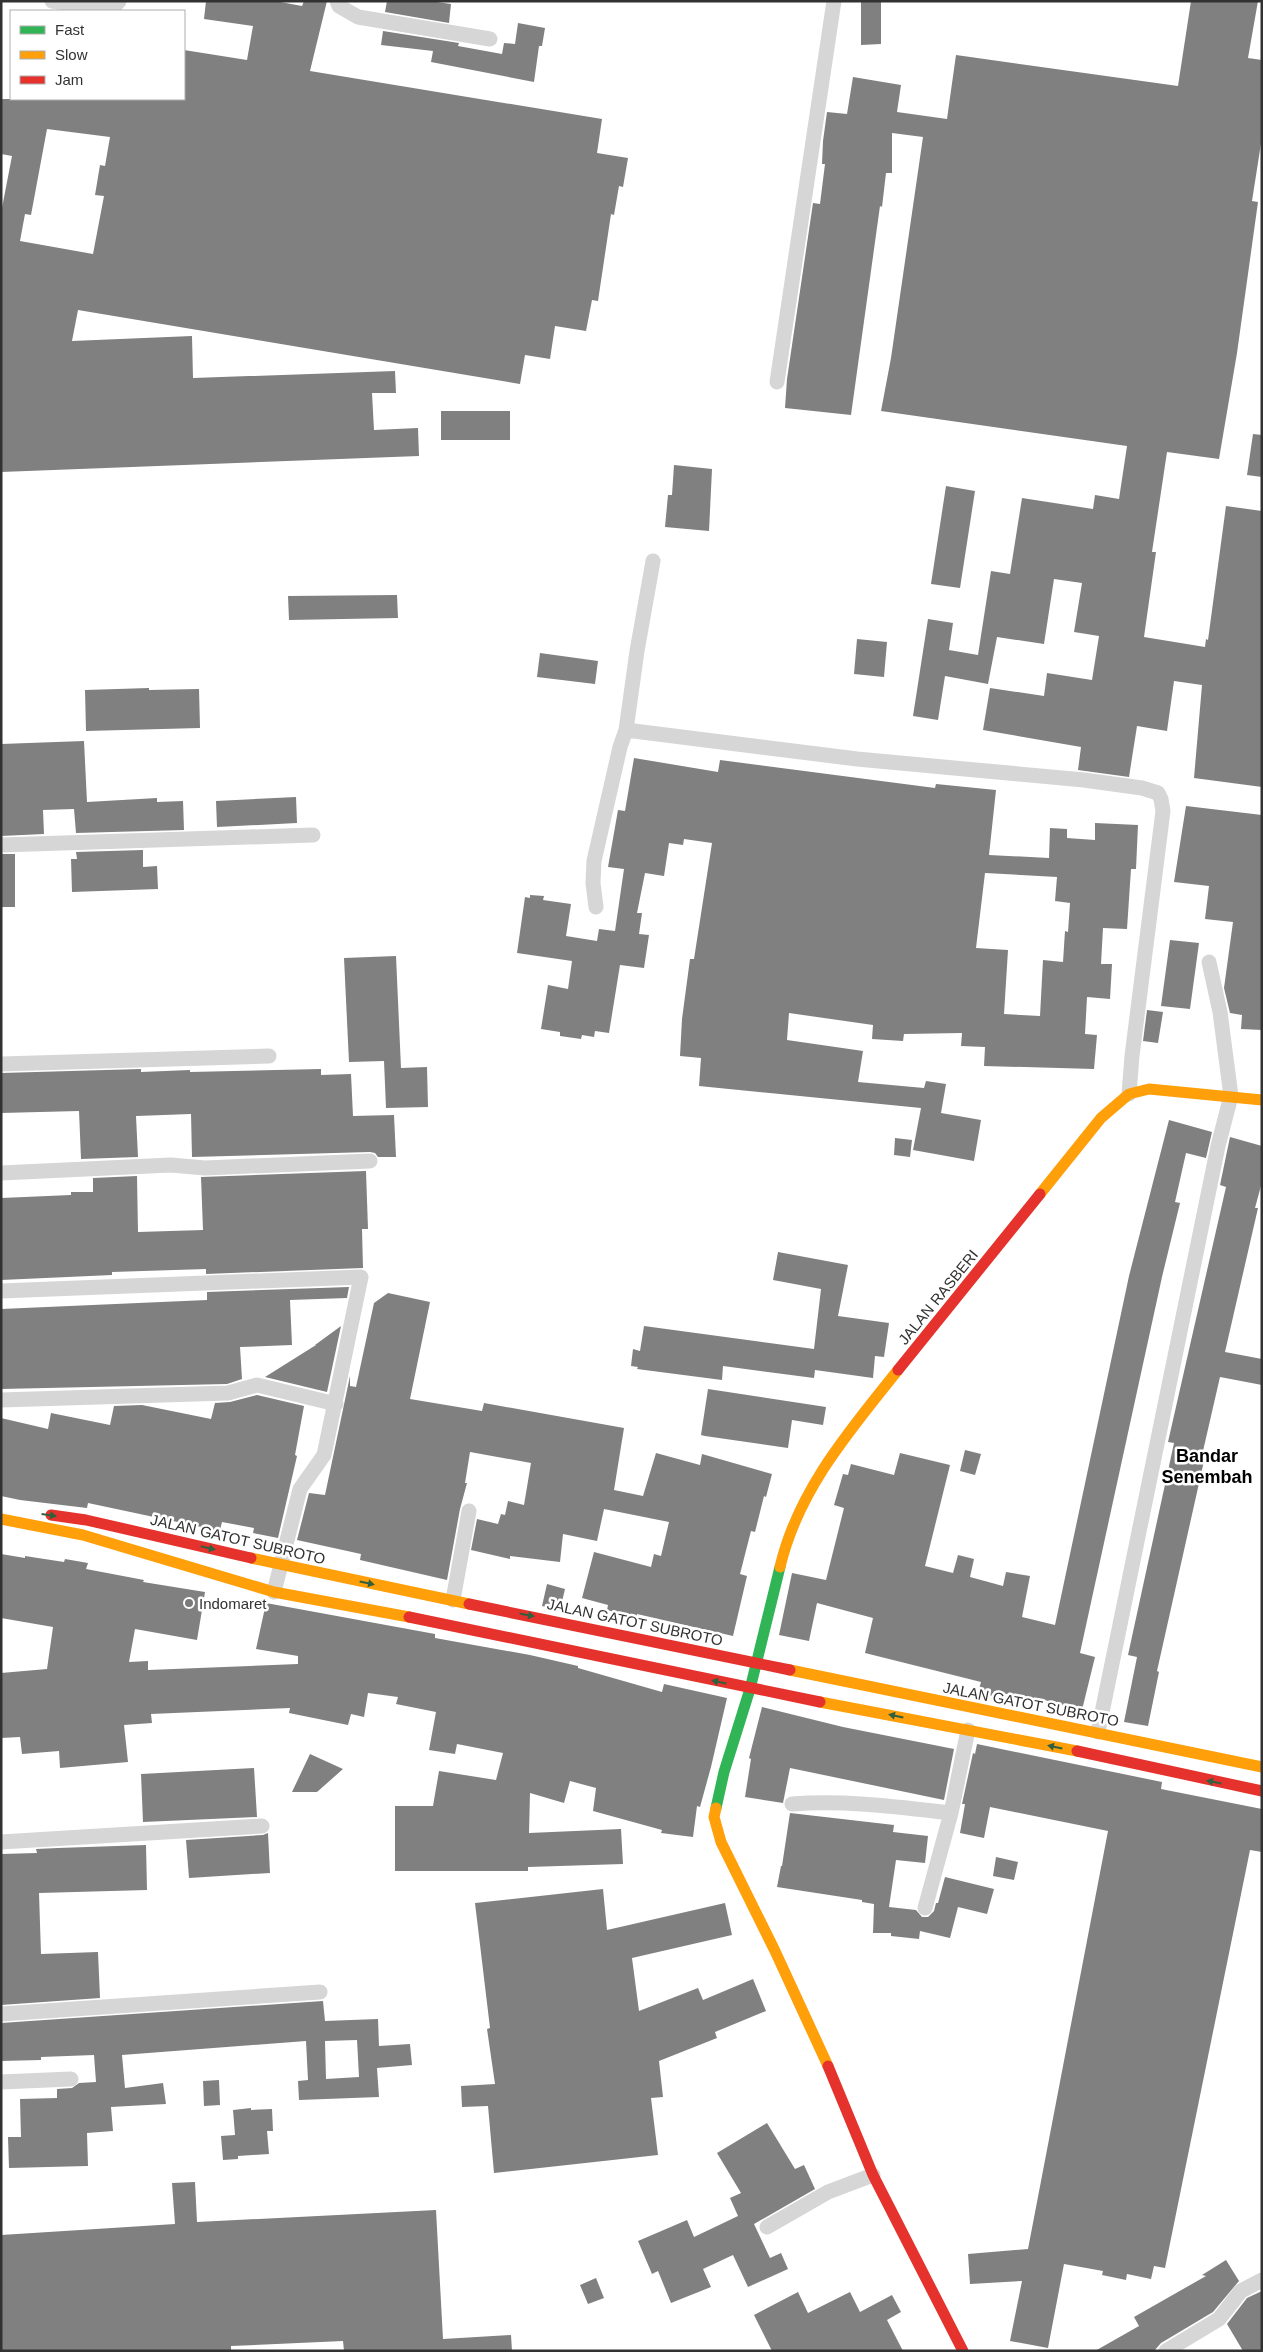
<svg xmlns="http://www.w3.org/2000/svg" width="1263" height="2352" font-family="Helvetica,sans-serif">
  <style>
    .building { fill: #808080; fill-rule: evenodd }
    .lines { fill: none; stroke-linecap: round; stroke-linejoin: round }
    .street { stroke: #d6d6d6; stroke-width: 15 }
    .fast { stroke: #30b455; stroke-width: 11 }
    .slow { stroke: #ff9f0a; stroke-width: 11 }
    .jam { stroke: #e5322d; stroke-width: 11 }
    .oneway { fill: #31603e }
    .poi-dot { fill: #7a7a7a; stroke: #fff; stroke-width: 2 }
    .labels { text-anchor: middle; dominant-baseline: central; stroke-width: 5; stroke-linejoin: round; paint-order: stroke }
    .street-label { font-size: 15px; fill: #323232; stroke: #fff }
    .poi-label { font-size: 15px; fill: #323232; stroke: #fff; text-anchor: start }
    .quarter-label { font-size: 18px; font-weight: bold; fill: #000; stroke: #fff }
  </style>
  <rect width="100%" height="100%" fill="#fff"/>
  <path class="building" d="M206 1H275L302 6 304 1H327L310 71 602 119 597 153 628 158 623 187 619 186 614 215 611 214 598 301 592 300 586 331 555 326 550 359 525 355 520 384 78 310 72 341 192 336 193 378 395 371 396 393H372L374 430 418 428 419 456 1 472V213L12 156 1 154V99H184V50L247 60 253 26 204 19ZM47 129 110 137 105 166 100 165 95 195 104 196 93 254 20 241 25 214 31 215Z
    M387 1H430L451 4 449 23 385 12Z
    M861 1H881V44L861 45Z
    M1191 1H1258L1248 58 1262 60V137L1252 201 1258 202 1237 353 1219 459 1167 452 1152 552H1156L1144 637 1205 647 1206 639 1208 640 1226 506 1262 511V787L1194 778 1202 685 1174 681 1167 731 1137 726 1129 777 1078 770 1081 747 983 730 990 688 1044 696 1047 673 1092 680 1099 636 1074 632 1082 583 1054 579 1044 644 997 637 988 684 945 676 938 720 913 716 928 619 953 623 949 650 978 655 991 571 1010 574 1022 498 1093 509 1095 495 1119 499 1127 446 881 411 891 358 923 137 892 133V173H886L882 207 880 206 851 415 785 408 787 379 813 203 820 204 825 164H822L823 141 827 112 847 114 853 77 901 85 897 112 947 119 956 55 1178 86Z
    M518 23 545 28 542 46H539L534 82 431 62 433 51 381 45 383 31 459 43 458 46 502 54 504 43 515 44Z
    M441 411H510V440H441Z
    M1253 434 1262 435V477L1247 475Z
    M674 465 712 469 709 531 665 527 668 495H672Z
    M946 486 975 491 960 588 931 584Z
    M397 595 398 618 289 620 288 596Z
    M857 639 887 642 884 677 854 674Z
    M540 653 598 661 595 684 537 677Z
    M149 688V690L199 689 200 728 86 731 85 690Z
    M84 741 87 802 157 798V802L183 801 184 830 76 833 74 809 43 810 44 834 1 836V744Z
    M634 758 718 772 720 760 935 788 936 784 996 790 989 855 1049 858 1050 828 1067 829V838L1095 840V823L1138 825 1136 869H1131L1127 929 1103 928 1101 964H1112L1110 999 1087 997 1085 1034 1097 1035 1094 1069 984 1066 985 1047 961 1046 962 1033 904 1034 903 1041 872 1039 873 1025 789 1013 787 1040 863 1051 858 1082 924 1088 926 1081 946 1084 941 1113 981 1120 974 1161 913 1150 921 1108 699 1086 701 1058 680 1056 682 1019 690 959H694L712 843 684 839 683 845 669 843 664 876 645 873 637 913H642L639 934 649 935 644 968 620 965 609 1033 595 1031 594 1037 582 1035 581 1039 560 1036V1032L541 1029 548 985 568 989 572 961 517 953 525 897 530 898V895L544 896 543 900 571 904 566 936 597 941 599 929 615 931 624 869 608 867 618 810 625 811ZM985 873 1057 877 1055 901 1070 903 1068 932 1065 931 1063 962 1043 960 1040 1016 1004 1014 1008 950 976 948Z
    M296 797 297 823 217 827 216 801Z
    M1186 806 1262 815V1030L1241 1029 1242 1015 1230 1013 1224 988 1233 922 1205 919 1209 886 1174 882Z
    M143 850V867L157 866 158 889 72 892 71 859H77L76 852Z
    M1 854H15V907H1Z
    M1170 940 1199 943 1190 1009 1161 1006Z
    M396 956 401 1068 427 1067 428 1107 386 1108 384 1061 349 1062 344 958Z
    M1147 1010 1163 1012 1158 1043 1143 1041Z
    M141 1069V1072L190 1070V1072L321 1069V1075L351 1074 353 1116 394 1115 396 1157H378L375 1153 370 1152 192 1157 191 1114 136 1116 138 1157 81 1159 79 1111 1 1113V1073Z
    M1169 1120 1212 1132 1206 1158 1186 1153 1175 1202 1180 1203 1162 1277 1080 1653 1095 1657 1082 1710 1037 1698 1036 1701 994 1691 993 1696 978 1693 981 1682 865 1653 873 1618 817 1603 809 1641 779 1635 792 1573 826 1580 844 1508 834 1505 843 1474 848 1475 851 1464 894 1475 900 1453 950 1465 925 1566 953 1573 958 1555 974 1559 970 1577 1003 1586 1006 1572 1030 1576 1022 1617 1055 1625 1129 1276Z
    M1230 1137 1262 1146V1182L1255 1208H1258L1225 1352 1262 1359V1385L1220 1377 1203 1451 1206 1452 1157 1671 1159 1672 1148 1726 1124 1722 1137 1657 1128 1655 1174 1443 1168 1442 1226 1187 1220 1185Z
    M895 1138 912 1140 910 1157 894 1155Z
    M366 1171 368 1229H362L363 1268 206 1274V1269L112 1272V1275L1 1280V1198L71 1195V1192H93V1178L137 1176 138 1232 203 1230 201 1177Z
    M778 1252 848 1265 838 1316 889 1323 884 1357 875 1356 873 1378 815 1370 814 1378 723 1366 722 1380 637 1369 638 1367 631 1366 633 1349 640 1351 644 1326 814 1349 821 1289 773 1280Z
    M349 1287 347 1298 290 1300 292 1345 240 1347 242 1379 227 1384 1 1389V1309L207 1300V1292Z
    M388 1293 430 1302 410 1399 482 1411 484 1403 624 1428 614 1490 643 1496 656 1453 700 1465 702 1454 772 1474 766 1497 764 1496 755 1532 751 1531 740 1574 747 1576 733 1636 637 1614 636 1618 607 1610 608 1605 582 1598 594 1552 651 1567 654 1554 661 1556 669 1522 604 1509 597 1541 563 1534 560 1562 510 1556V1559L471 1550 477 1519 498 1524 501 1514 505 1515 508 1501 524 1505 531 1463 470 1452 465 1483H467L460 1509 447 1580 360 1560 361 1554 297 1540 309 1493 325 1495 350 1376V1386L356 1387 374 1303Z
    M341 1326 327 1392 265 1377 316 1345H315Z
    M708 1389 826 1407 823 1425 792 1420 788 1448 705 1436 701 1435Z
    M257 1395 304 1406 295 1455 297 1456 278 1538 253 1533 254 1528 222 1522 218 1538 199 1533 201 1527 88 1503 87 1508 20 1500 1 1496V1418L48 1429 51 1413 110 1425 114 1406 142 1405 211 1419 215 1403 230 1402Z
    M965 1450 981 1454 975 1475 960 1471Z
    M1 1554 25 1558V1556L64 1562 65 1559 88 1563 86 1569 144 1580 143 1582 205 1592 197 1640 135 1629 129 1662 148 1661V1670L298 1664V1656L256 1649 266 1603 435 1634V1638L530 1655 578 1666V1668L662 1692 664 1684 727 1698 711 1767 700 1807 697 1806 693 1837 661 1833 662 1830 593 1811 596 1788 570 1781 564 1803 530 1793 529 1833 621 1829 623 1864 528 1867V1871H395V1806H433L439 1771 496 1780 503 1753 457 1744 455 1754 429 1750 436 1712 396 1704 398 1697 368 1693 364 1717 351 1714 348 1725 289 1713 290 1708 151 1714 152 1723 124 1725 128 1762 60 1768 59 1751 22 1754 20 1737 1 1738V1673L47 1669 53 1627 1 1618Z
    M547 1584 565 1589 560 1610 542 1606Z
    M762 1707 843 1727 954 1749 944 1800 790 1768 783 1803 745 1797 751 1759 749 1758Z
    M977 1744 1162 1782 1161 1789 1262 1809V1852L1250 1850 1165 2268 1154 2266 1151 2279 1127 2274 1126 2280 1102 2275 1103 2271 1064 2264 1048 2348 1010 2341 1022 2281 970 2284 968 2254 1028 2249 1108 1831 990 1807 984 1838 960 1833 965 1804H962L973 1753 975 1754Z
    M310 1754 343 1769 317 1792H292Z
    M254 1768 257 1817 143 1822 141 1774Z
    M790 1813 894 1825 893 1832 928 1836 925 1863 896 1860 889 1907 916 1910 922 1917H928L934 1911 936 1903H938L945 1877 994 1889 987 1914 958 1907 950 1938 920 1931 919 1939 891 1936V1933H873L874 1904 862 1902V1900L777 1887 781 1866H782Z
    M268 1833 270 1873 189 1878 186 1840 263 1835Z
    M146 1845 147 1890 39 1893 41 1954 98 1952 100 1998 1 2005V1854L37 1853 36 1849 58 1848Z
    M996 1857 1018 1862 1014 1880 993 1876Z
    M603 1889 607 1930 725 1903 732 1935 632 1958 639 2011 698 1988 703 2000 753 1979 766 2011 715 2032 717 2038 659 2061 663 2097 651 2098 658 2155 494 2173 488 2106 462 2107 461 2086 495 2084 487 2029 490 2028 475 1903Z
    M323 2001 325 2021 378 2019 379 2046 410 2044 412 2065 377 2068 379 2097 299 2100 298 2081 308 2080 306 2041 122 2055 125 2088 163 2083 166 2104 111 2107 113 2131 87 2133 88 2166 9 2168 8 2137H21L20 2099 57 2098V2089L72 2088 79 2083 96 2082 94 2055 41 2057V2060L1 2061V2023ZM357 2040 359 2077 326 2079 325 2041Z
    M219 2080 220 2105 204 2106 203 2081Z
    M251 2108V2110L272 2109 273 2131H267L269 2154 238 2156V2159L223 2160 221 2136 235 2135 233 2110Z
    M767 2123 795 2169 804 2165 815 2189 754 2224 770 2258 781 2253 788 2269 748 2287 733 2255 703 2269 711 2287 671 2303 658 2271 652 2274 638 2241 687 2220 694 2237 738 2216 730 2198 741 2193 717 2153Z
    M195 2182 197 2222 436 2210 443 2339 511 2335 512 2351H344L343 2341 231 2346V2350L1 2351V2235L175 2224 172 2183Z
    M1226 2260 1239 2281 1213 2312 1161 2343 1154 2351H1095L1139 2326 1134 2317 1206 2276 1202 2275Z
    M596 2278 604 2298 588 2304 580 2285Z
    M1262 2291V2351H1243L1227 2324 1247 2298Z
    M798 2292 808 2313 850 2292 860 2312 892 2295 901 2312 887 2320 903 2351H772L754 2315Z"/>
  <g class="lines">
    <path class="street" d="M52 1 108 9 113 8 119 1
      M337 1 339 6 358 17 490 39
      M777 382 834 1
      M626 730 637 651 653 561
      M1 845 313 835
      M596 907 593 883 594 861 620 747 626 730 857 759 1084 780 1142 788 1158 793 1161 799 1163 811 1132 1056 1129 1094
      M1 1064 269 1056
      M1 1173 171 1165 205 1168 370 1161
      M1 1291 361 1277 324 1455 300 1489 274 1592
      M1 1400 228 1393 257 1385 336 1404
      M453 1600 469 1511
      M1098 1732 1218 1146 1231 1096 1220 1012 1209 962
      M792 1804C845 1800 898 1807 951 1813
      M1 1842 262 1826
      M925 1908 951 1813 968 1730
      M1 2014 320 1992
      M1 2082 71 2079
      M767 2227 828 2192 873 2175
      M1166 2351 1219 2319 1241 2291 1262 2280"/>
    <path class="fast" d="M716 1808 724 1772 750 1689 780 1567"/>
    <path class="slow" d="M1040 1194 1101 1118 1129 1094 1149 1089 1262 1100
      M1 1519 83 1535 274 1592 409 1617
      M251 1558 469 1604
      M780 1567C798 1490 850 1430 898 1370
      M790 1670 1262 1767
      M820 1702 1077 1751
      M716 1808 714 1817 721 1842 775 1951 828 2066"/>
    <path class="jam" d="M898 1370 1040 1194
      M51 1515 86 1520 251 1558
      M469 1604 790 1670
      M409 1617 820 1702
      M1077 1751 1262 1791
      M828 2066 873 2175 963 2351"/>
  </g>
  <defs><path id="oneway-solid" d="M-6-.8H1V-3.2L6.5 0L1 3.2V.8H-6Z" transform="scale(1.25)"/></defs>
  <g class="oneway">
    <use href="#oneway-solid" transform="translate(49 1515) rotate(8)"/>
    <use href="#oneway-solid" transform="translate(208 1548) rotate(13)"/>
    <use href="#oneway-solid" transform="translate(367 1583) rotate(12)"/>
    <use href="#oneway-solid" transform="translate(527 1615) rotate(11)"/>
    <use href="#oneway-solid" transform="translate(719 1682) rotate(-168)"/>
    <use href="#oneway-solid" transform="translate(896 1716) rotate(-168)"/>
    <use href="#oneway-solid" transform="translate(1055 1747) rotate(-168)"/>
    <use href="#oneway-solid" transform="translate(1214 1782) rotate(-169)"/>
  </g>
  <circle class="poi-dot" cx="189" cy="1603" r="5"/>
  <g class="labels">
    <g class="street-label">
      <text transform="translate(938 1297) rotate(-51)">JALAN RASBERI</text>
      <text transform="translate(238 1539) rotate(13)">JALAN GATOT SUBROTO</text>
      <text transform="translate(635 1622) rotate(12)">JALAN GATOT SUBROTO</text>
      <text transform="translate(1031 1704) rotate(11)">JALAN GATOT SUBROTO</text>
    </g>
    <g class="poi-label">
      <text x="199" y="1603">Indomaret</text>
    </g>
    <g class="quarter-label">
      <text x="1207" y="1456">Bandar<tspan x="1207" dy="21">Senembah</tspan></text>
    </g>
  </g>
  <rect width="1263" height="2352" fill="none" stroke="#323232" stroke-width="5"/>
  <rect x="10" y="10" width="175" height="90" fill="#ffffff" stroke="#adadad"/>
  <rect x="20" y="26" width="25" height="8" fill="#30b455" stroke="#adadad"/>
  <text x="55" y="35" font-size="15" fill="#323232">Fast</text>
  <rect x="20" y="51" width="25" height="8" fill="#ff9f0a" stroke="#adadad"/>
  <text x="55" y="60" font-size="15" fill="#323232">Slow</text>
  <rect x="20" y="76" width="25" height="8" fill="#e5322d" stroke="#adadad"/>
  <text x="55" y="85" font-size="15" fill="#323232">Jam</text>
</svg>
